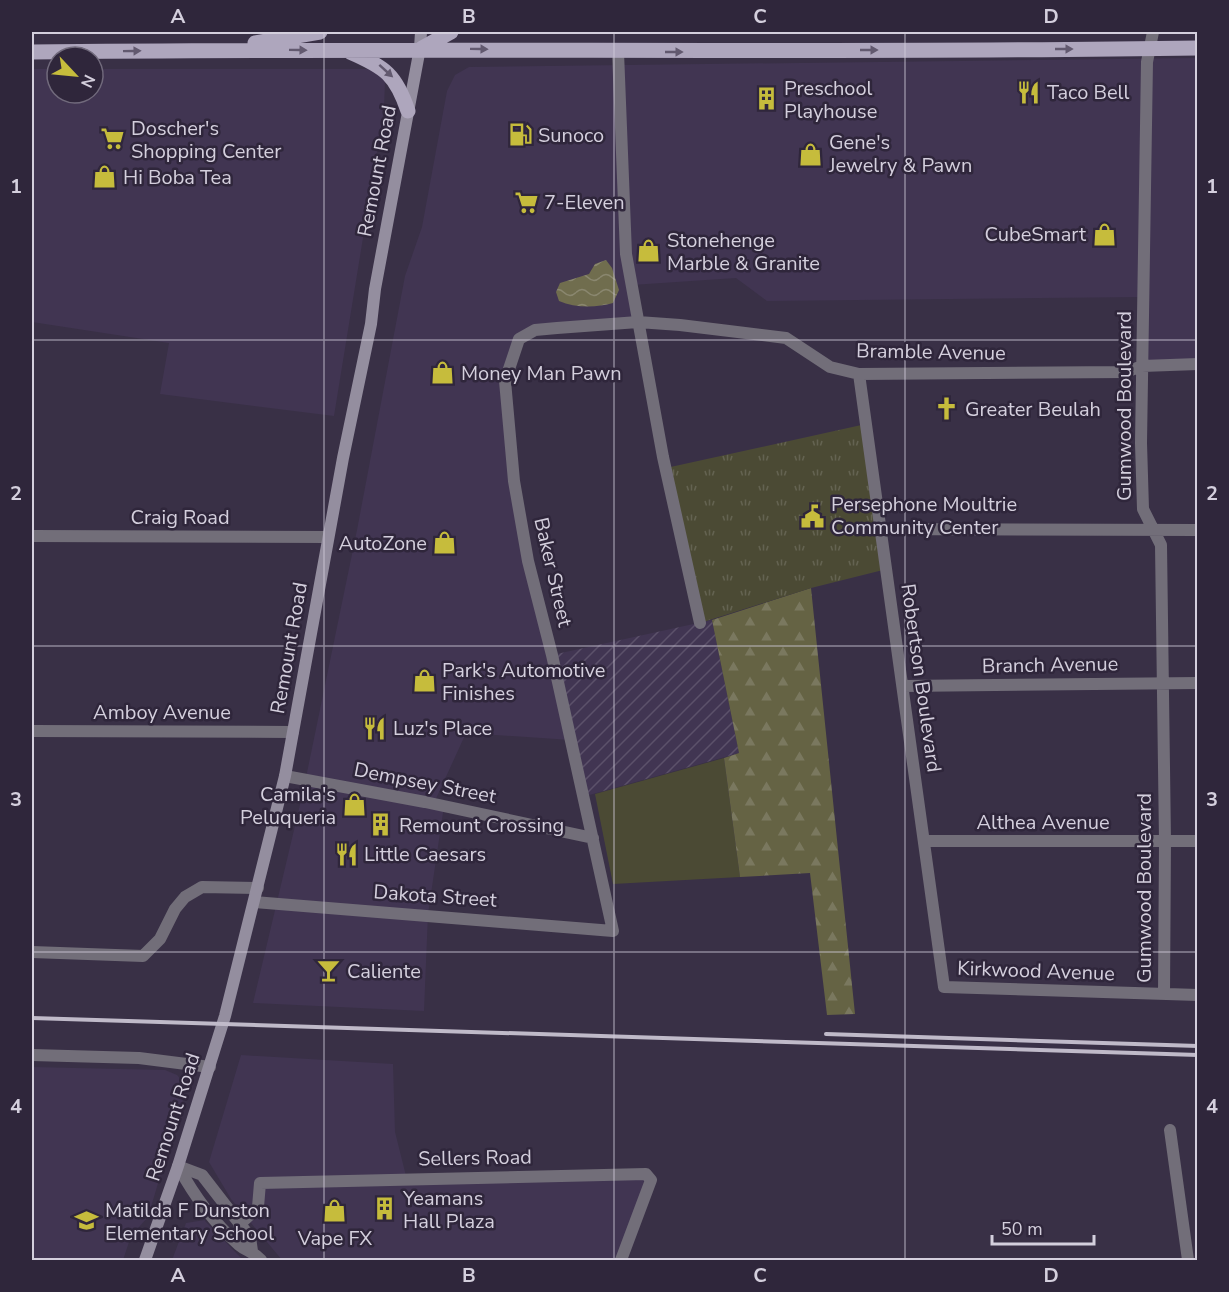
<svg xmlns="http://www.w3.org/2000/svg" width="1229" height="1292" font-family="'Nunito Sans',sans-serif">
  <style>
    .built { fill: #413552 }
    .industrial { fill: url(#industrial-furrows) }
    .green { fill: #4b4a34 }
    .forest { fill: url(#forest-firs) }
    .park { fill: url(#park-tufts) }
    .water { fill: url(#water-waves) }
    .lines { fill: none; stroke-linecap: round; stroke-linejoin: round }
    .minor { stroke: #726e79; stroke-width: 12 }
    .tertiary { stroke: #726e79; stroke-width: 12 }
    .secondary { stroke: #948e9f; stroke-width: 12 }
    .primary { stroke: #aea6bd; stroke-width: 15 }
    .rail { stroke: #c0bac9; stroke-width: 4 }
    .oneway { fill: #62596f }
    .grid { fill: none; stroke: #d4cfdd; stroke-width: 1.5; stroke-opacity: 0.55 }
    .labels { text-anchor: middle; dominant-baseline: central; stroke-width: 5; stroke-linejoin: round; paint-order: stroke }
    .poi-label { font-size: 20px; fill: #d4cfdd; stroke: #2f263b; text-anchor: start }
    .street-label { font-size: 20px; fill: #d4cfdd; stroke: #2f263b }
    .neatline { fill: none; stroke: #d4cfdd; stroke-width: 2 }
    .grid-label { font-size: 20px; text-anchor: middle; font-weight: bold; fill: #d4cfdd }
  </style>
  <defs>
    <pattern id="industrial-furrows" width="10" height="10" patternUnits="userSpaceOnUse" patternTransform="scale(1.5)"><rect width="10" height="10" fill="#413552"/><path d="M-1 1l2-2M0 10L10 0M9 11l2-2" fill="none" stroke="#5c516a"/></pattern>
    <pattern id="forest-firs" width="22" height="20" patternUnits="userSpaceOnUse" patternTransform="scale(1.5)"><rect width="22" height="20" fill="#656344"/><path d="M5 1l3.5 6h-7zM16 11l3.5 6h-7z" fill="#7a785f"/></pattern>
    <pattern id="park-tufts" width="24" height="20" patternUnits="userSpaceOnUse" patternTransform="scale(1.5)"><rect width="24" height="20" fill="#4b4a34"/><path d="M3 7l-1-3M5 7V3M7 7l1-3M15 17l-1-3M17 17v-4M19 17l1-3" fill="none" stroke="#646351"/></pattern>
    <pattern id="water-waves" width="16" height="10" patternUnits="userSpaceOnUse" patternTransform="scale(1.5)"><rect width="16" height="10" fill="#706d4e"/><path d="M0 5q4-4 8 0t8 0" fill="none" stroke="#8a876f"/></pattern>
  </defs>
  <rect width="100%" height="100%" fill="#393046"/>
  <path class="built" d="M1197 58V364L1142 366 1143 297 767 301 736 278 632 285 638 322 557 328 519 339 505 381 511 456 571 740 466 733 434 803 444 806 428 914 424 1011 253 1003 303 792 357 530 405 276 422 227 447 91 455 75 469 67Z
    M32 69H57V93H93V69H367L374 70 385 81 384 109 334 416 160 394 169 343 32 322Z
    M241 1055 393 1064 395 1132 407 1180 646 1174 621 1260H282L231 1199 209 1162Z
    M32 1067 165 1070 177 1075 187 1086 148 1217 131 1236 123 1260H32Z
    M205 1220V1221L243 1260H172L186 1223Z"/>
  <path class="industrial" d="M712 620 739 753 582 797 552 655Z"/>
  <path class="green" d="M724 758 740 877 613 884 595 794Z"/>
  <path class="forest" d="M811 588 855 1014 827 1015 810 873 740 877 724 758 739 753 712 620Z"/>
  <path class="park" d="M866 424 887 569 811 588 700 623 666 468Z"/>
  <path class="water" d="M606 260 612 268 619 290 613 303C596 308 575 308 559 301L556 292 560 283 589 274 595 264Z"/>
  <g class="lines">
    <path class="minor" d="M1153 32 1147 62 1141 443 1143 509 1161 545 1165 841 1164 994
      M618 52 626 254 663 457 700 623
      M859 374 944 987 1198 995
      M881 529 1198 530
      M32 536 328 537
      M903 686 1198 683
      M32 731 293 732
      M285 776 425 802 593 838
      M924 841H1198
      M254 902 613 931 552 655 528 561 514 481 505 381 519 339 535 330 557 328 638 322 680 325 786 338 830 367 859 374 1126 372 1142 366 1198 364
      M32 952 143 956 160 939 175 909 185 897 202 887 258 888
      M32 1055 139 1058 210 1067
      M1170 1130 1188 1260
      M239 1225 258 1207 260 1183 646 1174 651 1180 621 1260"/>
    <path class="tertiary" d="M178 1166C193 1194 214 1223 239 1245 246 1251 253 1251 261 1260
      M178 1166 202 1175 250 1237 252 1251"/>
    <path class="secondary" d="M145 1260 178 1166 225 1016 285 776 343 458 371 324 375 289 420 48 421 32"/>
    <path class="primary" d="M255 43 320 32
      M422 48 451 32
      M32 52C420 47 809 54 1198 48
      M350 52C385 67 396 75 408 111"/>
    <path class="rail" d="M32 1018 1198 1055
      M826 1034 1198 1046"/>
  </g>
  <defs><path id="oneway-solid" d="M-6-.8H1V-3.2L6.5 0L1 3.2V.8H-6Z" transform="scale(1.5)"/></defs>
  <g class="oneway">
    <use href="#oneway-solid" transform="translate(479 49) rotate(1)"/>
    <use href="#oneway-solid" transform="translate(1064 49)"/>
    <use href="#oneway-solid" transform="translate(298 50) rotate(1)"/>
    <use href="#oneway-solid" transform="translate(869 50)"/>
    <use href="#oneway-solid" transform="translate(132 51) rotate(-1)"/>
    <use href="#oneway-solid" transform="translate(674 52)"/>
    <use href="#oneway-solid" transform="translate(386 71) rotate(42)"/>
  </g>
  <path class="grid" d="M324 32V1260M614 32V1260M905 32V1260M32 340H1198M32 646H1198M32 952H1198"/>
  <defs>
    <symbol id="restaurant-bare" viewBox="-9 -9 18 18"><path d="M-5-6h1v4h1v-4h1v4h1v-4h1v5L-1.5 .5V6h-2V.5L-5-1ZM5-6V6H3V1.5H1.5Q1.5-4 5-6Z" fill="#c6bc3c" stroke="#2f263b" stroke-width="2.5" paint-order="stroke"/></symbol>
    <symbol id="building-bare" viewBox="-9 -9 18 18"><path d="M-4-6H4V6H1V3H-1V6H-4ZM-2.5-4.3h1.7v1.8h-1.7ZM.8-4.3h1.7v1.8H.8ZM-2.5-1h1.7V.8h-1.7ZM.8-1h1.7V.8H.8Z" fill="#c6bc3c" stroke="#2f263b" stroke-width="2.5" paint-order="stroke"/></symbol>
    <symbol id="fuel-bare" viewBox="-9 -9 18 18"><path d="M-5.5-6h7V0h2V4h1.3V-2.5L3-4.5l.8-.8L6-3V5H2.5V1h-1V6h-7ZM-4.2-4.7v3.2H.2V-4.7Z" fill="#c6bc3c" stroke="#2f263b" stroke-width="2.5" paint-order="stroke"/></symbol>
    <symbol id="supermarket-bare" viewBox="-9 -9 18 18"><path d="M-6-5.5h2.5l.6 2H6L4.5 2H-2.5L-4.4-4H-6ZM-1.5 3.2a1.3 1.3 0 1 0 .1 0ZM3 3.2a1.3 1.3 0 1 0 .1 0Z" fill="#c6bc3c" stroke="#2f263b" stroke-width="2.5" paint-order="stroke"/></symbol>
    <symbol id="shop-bare" viewBox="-9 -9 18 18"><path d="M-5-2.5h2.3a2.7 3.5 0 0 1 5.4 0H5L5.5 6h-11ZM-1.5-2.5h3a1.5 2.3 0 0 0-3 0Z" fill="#c6bc3c" stroke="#2f263b" stroke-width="2.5" paint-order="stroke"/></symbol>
    <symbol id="church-bare" viewBox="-9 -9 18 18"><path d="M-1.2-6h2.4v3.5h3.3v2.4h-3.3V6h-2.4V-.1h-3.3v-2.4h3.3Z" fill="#c6bc3c" stroke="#2f263b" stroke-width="2.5" paint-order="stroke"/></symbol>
    <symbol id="civic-bare" viewBox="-9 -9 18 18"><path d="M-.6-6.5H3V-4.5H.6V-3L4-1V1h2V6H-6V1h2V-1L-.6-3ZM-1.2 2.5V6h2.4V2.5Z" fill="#c6bc3c" stroke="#2f263b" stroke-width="2.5" paint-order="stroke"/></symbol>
    <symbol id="bar-bare" viewBox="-9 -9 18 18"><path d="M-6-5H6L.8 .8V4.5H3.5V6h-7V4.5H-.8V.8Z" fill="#c6bc3c" stroke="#2f263b" stroke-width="2.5" paint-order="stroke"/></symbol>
    <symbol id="school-bare" viewBox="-9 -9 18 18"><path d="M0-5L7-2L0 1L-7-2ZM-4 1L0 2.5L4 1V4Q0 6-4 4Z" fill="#c6bc3c" stroke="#2f263b" stroke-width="2.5" paint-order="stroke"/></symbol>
  </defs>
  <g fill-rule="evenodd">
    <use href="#restaurant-bare" x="1012" y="76" width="33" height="33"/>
    <use href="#building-bare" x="750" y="82" width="33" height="33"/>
    <use href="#fuel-bare" x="504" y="118" width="33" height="33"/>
    <use href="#supermarket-bare" x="96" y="122" width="33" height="33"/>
    <use href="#shop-bare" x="794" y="138" width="33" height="33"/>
    <use href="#shop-bare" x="88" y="160" width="33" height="33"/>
    <use href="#supermarket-bare" x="510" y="186" width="33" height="33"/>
    <use href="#shop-bare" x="1088" y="218" width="33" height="33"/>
    <use href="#shop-bare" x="632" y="234" width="33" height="33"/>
    <use href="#shop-bare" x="426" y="356" width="33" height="33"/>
    <use href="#church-bare" x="930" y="392" width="33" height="33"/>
    <use href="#civic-bare" x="796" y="500" width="33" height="33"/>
    <use href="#shop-bare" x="428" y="526" width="33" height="33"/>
    <use href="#shop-bare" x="408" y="664" width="33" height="33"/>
    <use href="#restaurant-bare" x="358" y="712" width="33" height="33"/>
    <use href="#shop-bare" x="338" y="788" width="33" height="33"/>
    <use href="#building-bare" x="364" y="808" width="33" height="33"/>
    <use href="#restaurant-bare" x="330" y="838" width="33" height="33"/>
    <use href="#bar-bare" x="312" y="954" width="33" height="33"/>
    <use href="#building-bare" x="368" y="1192" width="33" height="33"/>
    <use href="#shop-bare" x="318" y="1194" width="33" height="33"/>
    <use href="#school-bare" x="70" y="1204" width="33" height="33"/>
  </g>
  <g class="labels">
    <g class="poi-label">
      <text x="784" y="88">Preschool<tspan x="784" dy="23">Playhouse</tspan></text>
      <text x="1047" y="92">Taco Bell</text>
      <text x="131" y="128">Doscher's<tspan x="131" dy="23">Shopping Center</tspan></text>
      <text x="538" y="135">Sunoco</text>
      <text x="829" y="142">Gene's<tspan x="829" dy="23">Jewelry &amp; Pawn</tspan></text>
      <text x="123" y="177">Hi Boba Tea</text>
      <text x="544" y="202">7-Eleven</text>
      <text x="1086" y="234" text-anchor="end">CubeSmart</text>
      <text x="667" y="240">Stonehenge<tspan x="667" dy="23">Marble &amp; Granite</tspan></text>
      <text x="461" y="373">Money Man Pawn</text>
      <text x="965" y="409">Greater Beulah</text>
      <text x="831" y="504">Persephone Moultrie<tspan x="831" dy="23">Community Center</tspan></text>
      <text x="427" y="543" text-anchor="end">AutoZone</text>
      <text x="442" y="670">Park's Automotive<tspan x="442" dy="23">Finishes</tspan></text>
      <text x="393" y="728">Luz's Place</text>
      <text x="336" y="794" text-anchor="end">Camila's<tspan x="336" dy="23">Peluqueria</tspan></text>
      <text x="399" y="825">Remount Crossing</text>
      <text x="364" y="854">Little Caesars</text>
      <text x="347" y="971">Caliente</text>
      <text x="403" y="1198">Yeamans<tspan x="403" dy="23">Hall Plaza</tspan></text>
      <text x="105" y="1210">Matilda F Dunston<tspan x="105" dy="23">Elementary School</tspan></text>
      <text x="335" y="1238" text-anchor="middle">Vape FX</text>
    </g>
    <g class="street-label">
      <text transform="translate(377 171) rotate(-79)">Remount Road</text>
      <text transform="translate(931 352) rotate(1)">Bramble Avenue</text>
      <text transform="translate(1124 406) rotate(-90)">Gumwood Boulevard</text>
      <text x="180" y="517">Craig Road</text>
      <text transform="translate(553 572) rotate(77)">Baker Street</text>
      <text transform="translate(289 648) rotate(-80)">Remount Road</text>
      <text transform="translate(1050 665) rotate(-1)">Branch Avenue</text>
      <text transform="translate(921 678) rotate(82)">Robertson Boulevard</text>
      <text x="162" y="712">Amboy Avenue</text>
      <text transform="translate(425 783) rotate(11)">Dempsey Street</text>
      <text x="1043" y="822">Althea Avenue</text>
      <text transform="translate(1144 888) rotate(-90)">Gumwood Boulevard</text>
      <text transform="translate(435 896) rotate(4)">Dakota Street</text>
      <text transform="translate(1036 971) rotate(2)">Kirkwood Avenue</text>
      <text transform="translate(173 1117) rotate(-72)">Remount Road</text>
      <text transform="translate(475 1158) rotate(-1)">Sellers Road</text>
    </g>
  </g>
  <rect width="1229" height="1292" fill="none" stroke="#2f263b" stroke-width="66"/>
  <g transform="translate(75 75) rotate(116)"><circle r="28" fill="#2f263b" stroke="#716a7c" stroke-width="1.5"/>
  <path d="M0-4.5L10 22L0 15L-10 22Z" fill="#c6bc3c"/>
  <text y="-9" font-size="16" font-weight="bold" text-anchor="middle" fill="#d4cfdd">N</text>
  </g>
  <path d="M992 1235v9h102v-9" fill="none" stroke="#d4cfdd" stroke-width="3"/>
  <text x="1001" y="1235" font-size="18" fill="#d4cfdd" stroke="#2f263b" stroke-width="4.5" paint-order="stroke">50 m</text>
  <rect x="33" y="33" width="1163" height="1226" class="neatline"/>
  <g class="grid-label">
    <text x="178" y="23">A</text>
    <text x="469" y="23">B</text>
    <text x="760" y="23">C</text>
    <text x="1051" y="23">D</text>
    <text x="16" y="193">1</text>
    <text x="1212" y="193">1</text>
    <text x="16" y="500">2</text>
    <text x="1212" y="500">2</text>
    <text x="16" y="806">3</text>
    <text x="1212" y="806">3</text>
    <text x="16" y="1113">4</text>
    <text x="1212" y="1113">4</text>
    <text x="178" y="1282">A</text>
    <text x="469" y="1282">B</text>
    <text x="760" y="1282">C</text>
    <text x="1051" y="1282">D</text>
  </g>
</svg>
